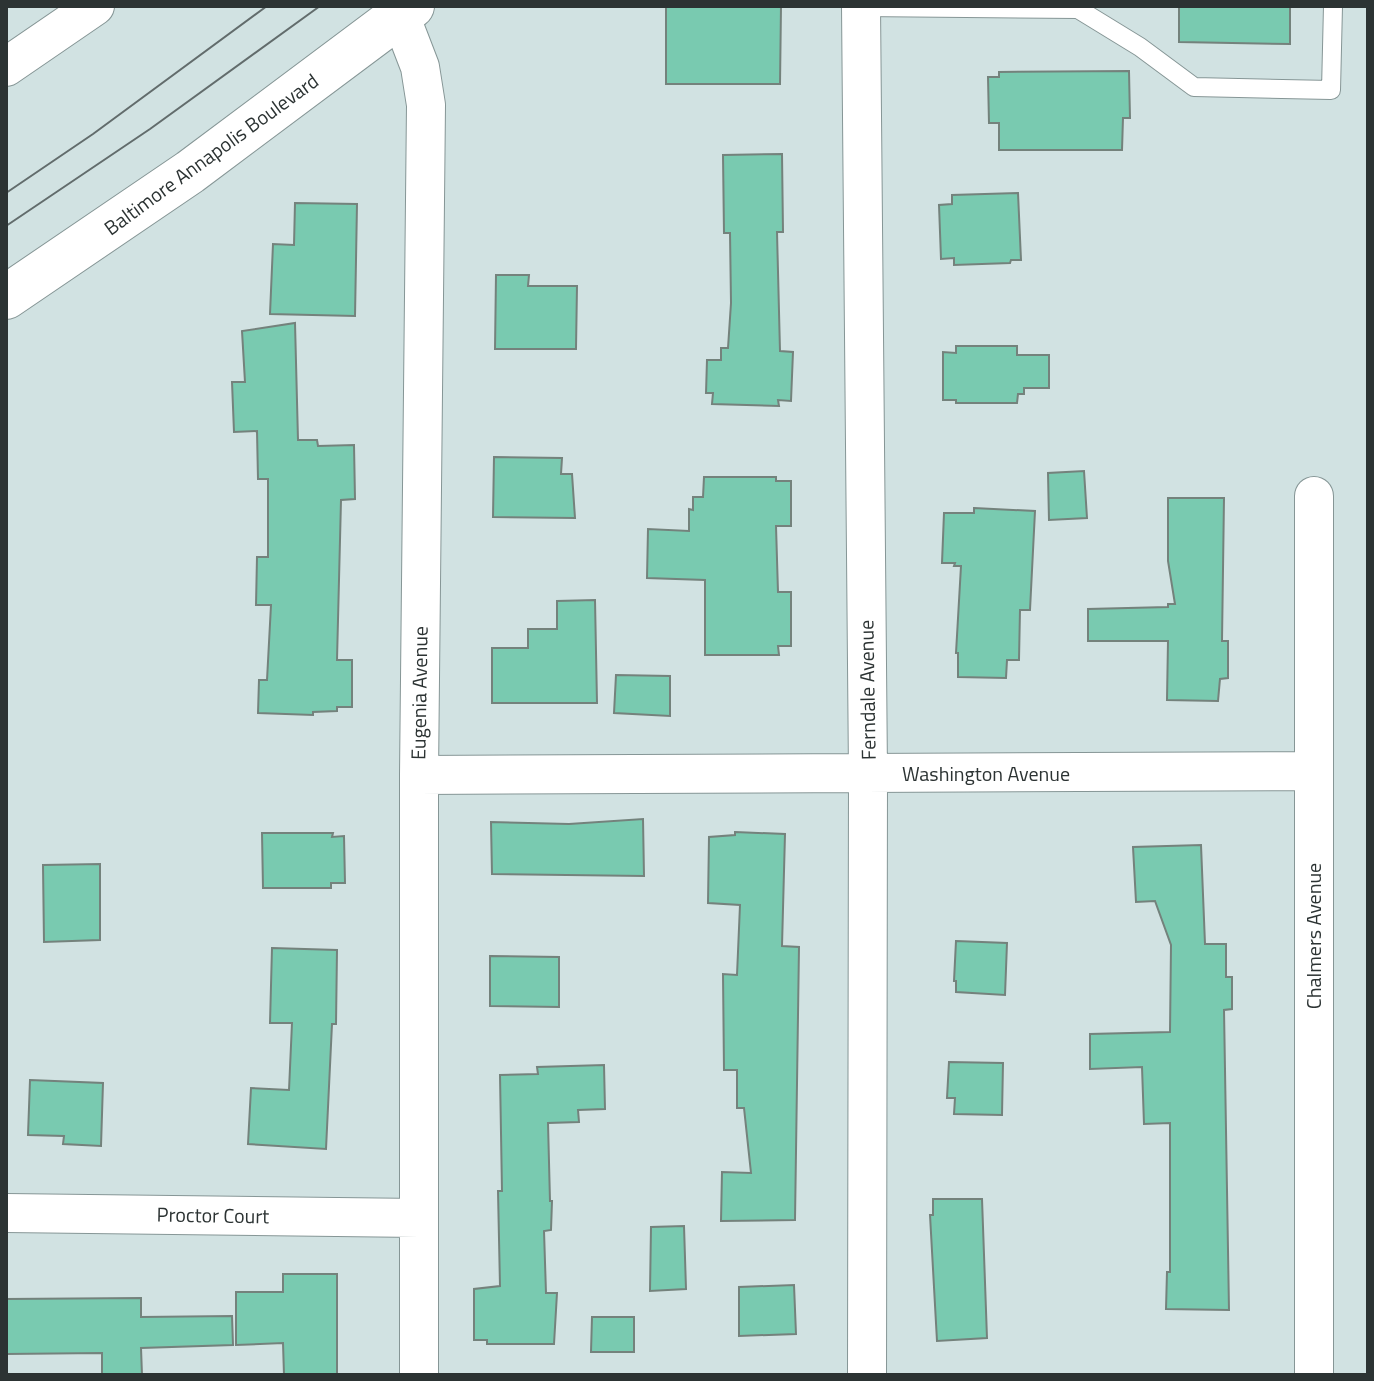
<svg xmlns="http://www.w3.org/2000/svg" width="1374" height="1381" font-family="'Titillium Web',sans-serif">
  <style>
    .building { fill: #79cab0; stroke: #74827c; stroke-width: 2 }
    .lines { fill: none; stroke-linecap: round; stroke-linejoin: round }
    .service-casing { stroke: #869696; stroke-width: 20 }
    .minor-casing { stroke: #869696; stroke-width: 40 }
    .secondary-casing { stroke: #869696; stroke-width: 46 }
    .service { stroke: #fff; stroke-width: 18 }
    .minor { stroke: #fff; stroke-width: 38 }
    .secondary { stroke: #fff; stroke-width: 44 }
    .tram { stroke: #626c6c; stroke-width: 2 }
    .labels { text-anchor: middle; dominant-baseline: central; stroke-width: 6; stroke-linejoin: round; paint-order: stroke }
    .street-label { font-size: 20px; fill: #2c3333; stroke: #fff }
  </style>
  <rect width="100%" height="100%" fill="#d1e2e2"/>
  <path class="building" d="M666 6H781L780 84H666Z
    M1179 6H1290V44L1179 42Z
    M1129 71 1130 118H1123L1122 150H999V123H989L988 77H999V72Z
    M782 154 783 232H777L780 351 793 352 791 401 778 400 779 406 712 404 713 393H706L707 360H721V348H728L731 303 730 233H724L723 155Z
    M1018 193 1021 260H1011L1010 263 954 265V258L941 259 939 205 952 204V195Z
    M295 203 357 204 355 316 270 314 273 244 294 245Z
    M496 275H529L528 286H577L576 349H495Z
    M295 323 298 440H317L318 446 354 445 355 499 341 500 337 660H352V707H337V711L313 712V715L258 713 259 680H267L271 605H256L257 557H268V479H258L257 431 234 432 232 382H245L242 331Z
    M956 346H1017V355H1049V388H1024V394H1018L1017 403H956V400H943V352L956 353Z
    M494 457 562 458 561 474H572L575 518 493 517Z
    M1084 471 1087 518 1049 520 1048 473Z
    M704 477H776V481H791V526H776L778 592H791V646H778L779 655H705V580L647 578 648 529 689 531V509L693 510V497H703Z
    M1168 498H1224L1222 641H1228V678L1220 679 1218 701 1167 700 1168 641H1088V609L1168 607V604H1175L1168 561Z
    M974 508 1035 511 1030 610H1020L1019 660H1007L1006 678 958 677V653H956L961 566H954L955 563H942L944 513H974Z
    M595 600 597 703H492V648H528V629H557V601Z
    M616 675 670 676V716L614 713Z
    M643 819 644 876 492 874 491 822 569 824Z
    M735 832 785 834 782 946 799 947 795 1220 721 1221 722 1172 751 1173 744 1108H737V1070H724L723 974 737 975 740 905 708 903 709 837 735 835Z
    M262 833H333L332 837 344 836 345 883H331V888H263Z
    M1201 845 1205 944H1226V977H1232V1009L1224 1010 1229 1310 1166 1309 1167 1272H1170V1123L1144 1124 1142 1067 1090 1069V1034L1170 1032 1171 945 1155 901 1136 902 1133 847Z
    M100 864V940L44 942 43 865Z
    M956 941 1007 943 1005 995 956 992V981H954Z
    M272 948 337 950 336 1024H332L326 1149 248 1144 251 1088 289 1090 292 1023H270Z
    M490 956 559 957V1007L490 1006Z
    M949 1062 1003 1063 1002 1115 954 1114 955 1098H947Z
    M604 1065 605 1109 578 1110 579 1122 548 1123 550 1201H552L551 1230 544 1231 546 1293H557L554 1344H487V1340H474V1289L500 1286 498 1191H502L500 1075 538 1074 537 1067Z
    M30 1080 103 1083 101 1146 63 1144 64 1136 28 1135Z
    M933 1199H982L987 1338 937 1341 930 1215H933Z
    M684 1226 686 1289 650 1291 651 1227Z
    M283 1274H337V1375H284L283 1343 236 1345V1292H283Z
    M794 1285 796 1334 739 1336V1287Z
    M141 1298V1317L232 1316 233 1345 141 1348 142 1375H102V1353L6 1354V1299Z
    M592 1317H634V1352H591Z"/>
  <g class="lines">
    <defs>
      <path id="service" d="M861 7 1078 9 1140 47 1194 87 1331 90 1333 6"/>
      <path id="minor" d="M861 6 868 774 867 1375
        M400 15 420 67 426 105 419 775V1375
        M6 67 95 6
        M419 775 1313 771
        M6 1213 419 1218
        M1314 1375V496"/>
      <path id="secondary" d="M6 297 190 172 412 6"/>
    </defs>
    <use href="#service" class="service-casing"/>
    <use href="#minor" class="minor-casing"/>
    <use href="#secondary" class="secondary-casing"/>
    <use href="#service" class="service"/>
    <use href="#minor" class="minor"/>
    <use href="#secondary" class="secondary"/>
    <path class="tram" d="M6 193 93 134 267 6
      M6 226 150 129 320 6"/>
  </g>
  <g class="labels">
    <g class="street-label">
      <text transform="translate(211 154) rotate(-36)">Baltimore Annapolis Boulevard</text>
      <text transform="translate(867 690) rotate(-91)">Ferndale Avenue</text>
      <text transform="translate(419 693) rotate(-89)">Eugenia Avenue</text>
      <text x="986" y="773">Washington Avenue</text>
      <text transform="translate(1313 936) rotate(-90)">Chalmers Avenue</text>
      <text transform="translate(213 1215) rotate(1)">Proctor Court</text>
    </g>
  </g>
  <rect width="1374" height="1381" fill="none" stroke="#2c3333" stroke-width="16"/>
</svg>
